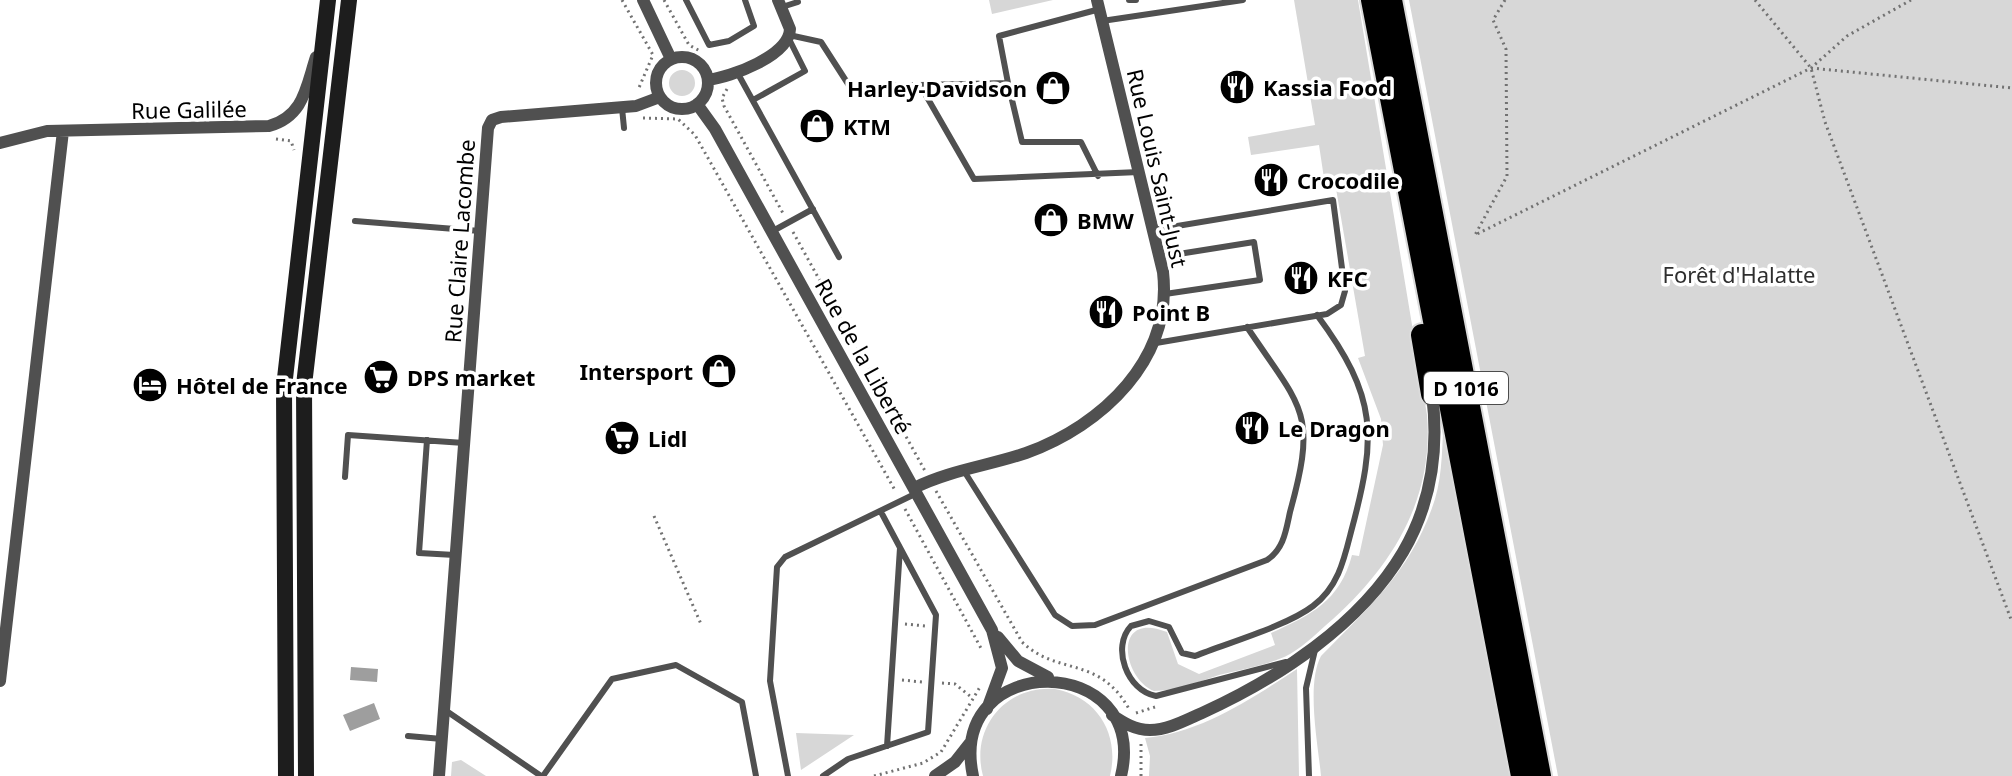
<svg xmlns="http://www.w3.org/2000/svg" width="2012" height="776" font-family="'Noto Sans',sans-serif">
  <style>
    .green { fill: #d7d7d7 }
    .water { fill: #9e9e9e }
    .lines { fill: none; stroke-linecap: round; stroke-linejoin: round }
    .highway-casing { stroke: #dbdbdb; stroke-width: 26 }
    .path { stroke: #727272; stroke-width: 3; stroke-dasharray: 2 4; stroke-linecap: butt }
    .lane { stroke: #505050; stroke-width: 6 }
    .street { stroke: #505050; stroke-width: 12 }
    .secondary { stroke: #1d1d1d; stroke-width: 16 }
    .highway { stroke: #000; stroke-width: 22 }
    .labels { text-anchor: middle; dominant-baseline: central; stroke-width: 7; stroke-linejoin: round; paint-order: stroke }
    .shield { fill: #fff; stroke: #4c4c4c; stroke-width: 2 }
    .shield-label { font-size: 20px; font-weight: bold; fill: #000 }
    .poi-label { font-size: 22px; font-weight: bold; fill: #000; stroke: #fff; text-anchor: start }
    .street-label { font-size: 22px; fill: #000; stroke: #fff }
    .park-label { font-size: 22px; fill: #2e2e2e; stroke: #fff }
  </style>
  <rect width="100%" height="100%" fill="#fff"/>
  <path class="green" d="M989 0H1053L992 14Z
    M1294 0H1358L1427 415C1434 498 1393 565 1333 619 1320 630 1306 645 1290 654 1270 665 1242 669 1219 675 1198 682 1176 691 1154 691 1122 678 1112 610 1167 632L1178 664 1199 674 1275 645 1271 633C1311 615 1340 601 1352 555L1359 556 1383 445 1381 419 1358 358 1365 356 1335 183 1325 185 1319 145 1251 155 1248 137 1315 125Z
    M1409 0H2012V776H1558Z
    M669 83a13 13 0 1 1 26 0a13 13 0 1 1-26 0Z
    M1444 414 1513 776H1321C1318 744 1306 684 1321 656 1370 606 1413 569 1435 499 1443 473 1442 442 1444 414Z
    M1297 669 1299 776H1149L1150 756 1145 738C1199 734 1253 698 1297 669Z
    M1055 689C1098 697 1120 735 1110 776H983C970 728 1006 685 1055 689Z
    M796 733 854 735 801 770Z
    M461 760 486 776H451L452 762Z"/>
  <path class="water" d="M351 667 378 669 377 682 350 680Z
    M374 703 380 719 350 731 343 715Z"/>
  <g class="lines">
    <defs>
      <path id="highway" d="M1372 0 1522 776
        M1391 0 1540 776
        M1422 335 1432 394"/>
    </defs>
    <use href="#highway" class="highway-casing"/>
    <path class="path" d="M622 0 653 55 638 90
      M664 0 689 45 700 51
      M1505 0 1493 20 1506 49 1507 176 1475 235 1811 68 1847 36 1911 0
      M1755 0 1811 68 1825 122 2012 622
      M1811 68 2012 88
      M727 89 722 98 724 106 784 215
      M643 118 678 119 695 135 896 492
      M276 139 291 141 294 150
      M793 232 925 471
      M936 491 1022 642C1057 676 1099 655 1129 709
      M905 509 982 650
      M654 516 701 624
      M905 624 926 626
      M902 680 922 682
      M942 683 955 684 970 696
      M1136 713 1155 707
      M874 776 923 763 941 752 980 687
      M1141 776V742"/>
    <path class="lane" d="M686 0 709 45 729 41 754 26 745 0
      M1129 0H1136
      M782 7 798 2
      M1102 21 1243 0
      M789 35 821 42 850 87 920 85 974 179 1139 172
      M737 72 839 257
      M1008 83 999 36 1100 9
      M920 85 1008 83 1022 142H1081L1098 176
      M753 100 805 71 789 39
      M622 108 624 128
      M355 221 480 231
      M1153 230 1333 200 1345 291 1341 305 1327 314 1156 343
      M771 232 813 209
      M1160 257 1254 242 1260 280 1165 294
      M427 440 419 553 455 555
      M964 471 1055 615 1072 626 1095 625 1267 560C1284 549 1286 530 1290 512 1318 411 1302 409 1247 327
      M345 477 348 435 464 443
      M1286 662 1156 696C1127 691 1111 647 1131 626L1149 621 1169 627 1182 653 1195 656C1227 643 1287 626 1313 606 1338 587 1344 560 1351 532 1377 436 1378 397 1317 315
      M445 710 541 776
      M408 736 442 739
      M887 746 900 548
      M543 776 612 679 676 665 742 702 756 776
      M788 776 770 681 777 567 785 557 917 493
      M823 776 848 759 928 732 936 615 881 512
      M1309 776 1306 688 1315 650"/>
    <path class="street" d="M643 0 671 59
      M656 83a26 26 0 1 1 52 0a26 26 0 1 1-52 0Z
      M708 80C731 77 789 56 790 29L778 0
      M697 104 715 129 992 630 1002 668 987 709
      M0 143 47 131 269 126C304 116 306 87 316 57
      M914 488C950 470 988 466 1026 453 1103 425 1173 359 1163 272L1097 0
      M998 637 1018 661 1048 677
      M0 681 63 131
      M1112 715C1124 723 1135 730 1150 730 1168 730 1186 720 1202 713 1277 679 1360 625 1403 552 1431 504 1439 449 1432 394
      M439 776 488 128 492 120 501 117 636 106 660 97
      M935 776 955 762 970 743
      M973 776C946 649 1151 652 1121 776"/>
    <path class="secondary" d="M286 776 284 387 328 0
      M306 776 304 385 349 0"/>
    <use href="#highway" class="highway"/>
  </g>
  <defs>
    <symbol id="restaurant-disc" viewBox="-11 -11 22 22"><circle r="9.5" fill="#000" stroke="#fff"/><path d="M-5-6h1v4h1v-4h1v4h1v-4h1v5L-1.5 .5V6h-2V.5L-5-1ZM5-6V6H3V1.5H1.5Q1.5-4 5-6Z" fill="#fff"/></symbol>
    <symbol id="shop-disc" viewBox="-11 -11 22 22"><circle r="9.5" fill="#000" stroke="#fff"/><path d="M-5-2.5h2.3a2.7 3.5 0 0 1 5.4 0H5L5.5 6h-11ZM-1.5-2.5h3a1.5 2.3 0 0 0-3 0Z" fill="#fff"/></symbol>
    <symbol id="supermarket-disc" viewBox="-11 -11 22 22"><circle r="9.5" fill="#000" stroke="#fff"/><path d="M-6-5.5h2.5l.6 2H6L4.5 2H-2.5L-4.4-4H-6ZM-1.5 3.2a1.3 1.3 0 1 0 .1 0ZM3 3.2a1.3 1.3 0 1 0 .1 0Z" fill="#fff"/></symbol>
    <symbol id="hotel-disc" viewBox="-11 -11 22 22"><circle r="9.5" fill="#000" stroke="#fff"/><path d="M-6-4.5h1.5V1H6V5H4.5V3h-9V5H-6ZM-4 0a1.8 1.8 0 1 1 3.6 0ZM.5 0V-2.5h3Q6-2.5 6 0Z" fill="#fff"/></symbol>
  </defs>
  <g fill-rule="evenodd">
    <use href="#restaurant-disc" x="1217" y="67" width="40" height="40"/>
    <use href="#shop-disc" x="1033" y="68" width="40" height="40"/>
    <use href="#shop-disc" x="797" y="106" width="40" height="40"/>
    <use href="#restaurant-disc" x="1251" y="160" width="40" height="40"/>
    <use href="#shop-disc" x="1031" y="200" width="40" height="40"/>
    <use href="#restaurant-disc" x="1281" y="258" width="40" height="40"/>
    <use href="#restaurant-disc" x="1086" y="292" width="40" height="40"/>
    <use href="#shop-disc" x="699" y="351" width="40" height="40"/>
    <use href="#supermarket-disc" x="361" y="357" width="40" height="40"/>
    <use href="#hotel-disc" x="130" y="365" width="40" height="40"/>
    <use href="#restaurant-disc" x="1232" y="408" width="40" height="40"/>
    <use href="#supermarket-disc" x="602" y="418" width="40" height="40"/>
  </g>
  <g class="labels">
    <rect class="shield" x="1424" y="372" width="84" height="32" rx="6"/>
    <g class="shield-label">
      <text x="1466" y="388">D 1016</text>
    </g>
    <g class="poi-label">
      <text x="1263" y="87">Kassia Food</text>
      <text x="1027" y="88" text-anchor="end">Harley-Davidson</text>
      <text x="843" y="126">KTM</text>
      <text x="1297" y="180">Crocodile</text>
      <text x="1077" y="220">BMW</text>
      <text x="1327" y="278">KFC</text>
      <text x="1132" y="312">Point B</text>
      <text x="693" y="371" text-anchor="end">Intersport</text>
      <text x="407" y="377">DPS market</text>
      <text x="176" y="385">Hôtel de France</text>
      <text x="1278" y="428">Le Dragon</text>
      <text x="648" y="438">Lidl</text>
    </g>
    <g class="street-label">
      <text transform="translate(189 109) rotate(-1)">Rue Galilée</text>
      <text transform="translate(1158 168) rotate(77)">Rue Louis Saint-Just</text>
      <text transform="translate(459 241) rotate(-86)">Rue Claire Lacombe</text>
      <text transform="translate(864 356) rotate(61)">Rue de la Liberté</text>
    </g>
    <g class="park-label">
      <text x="1739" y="274">Forêt d'Halatte</text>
    </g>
  </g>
</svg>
